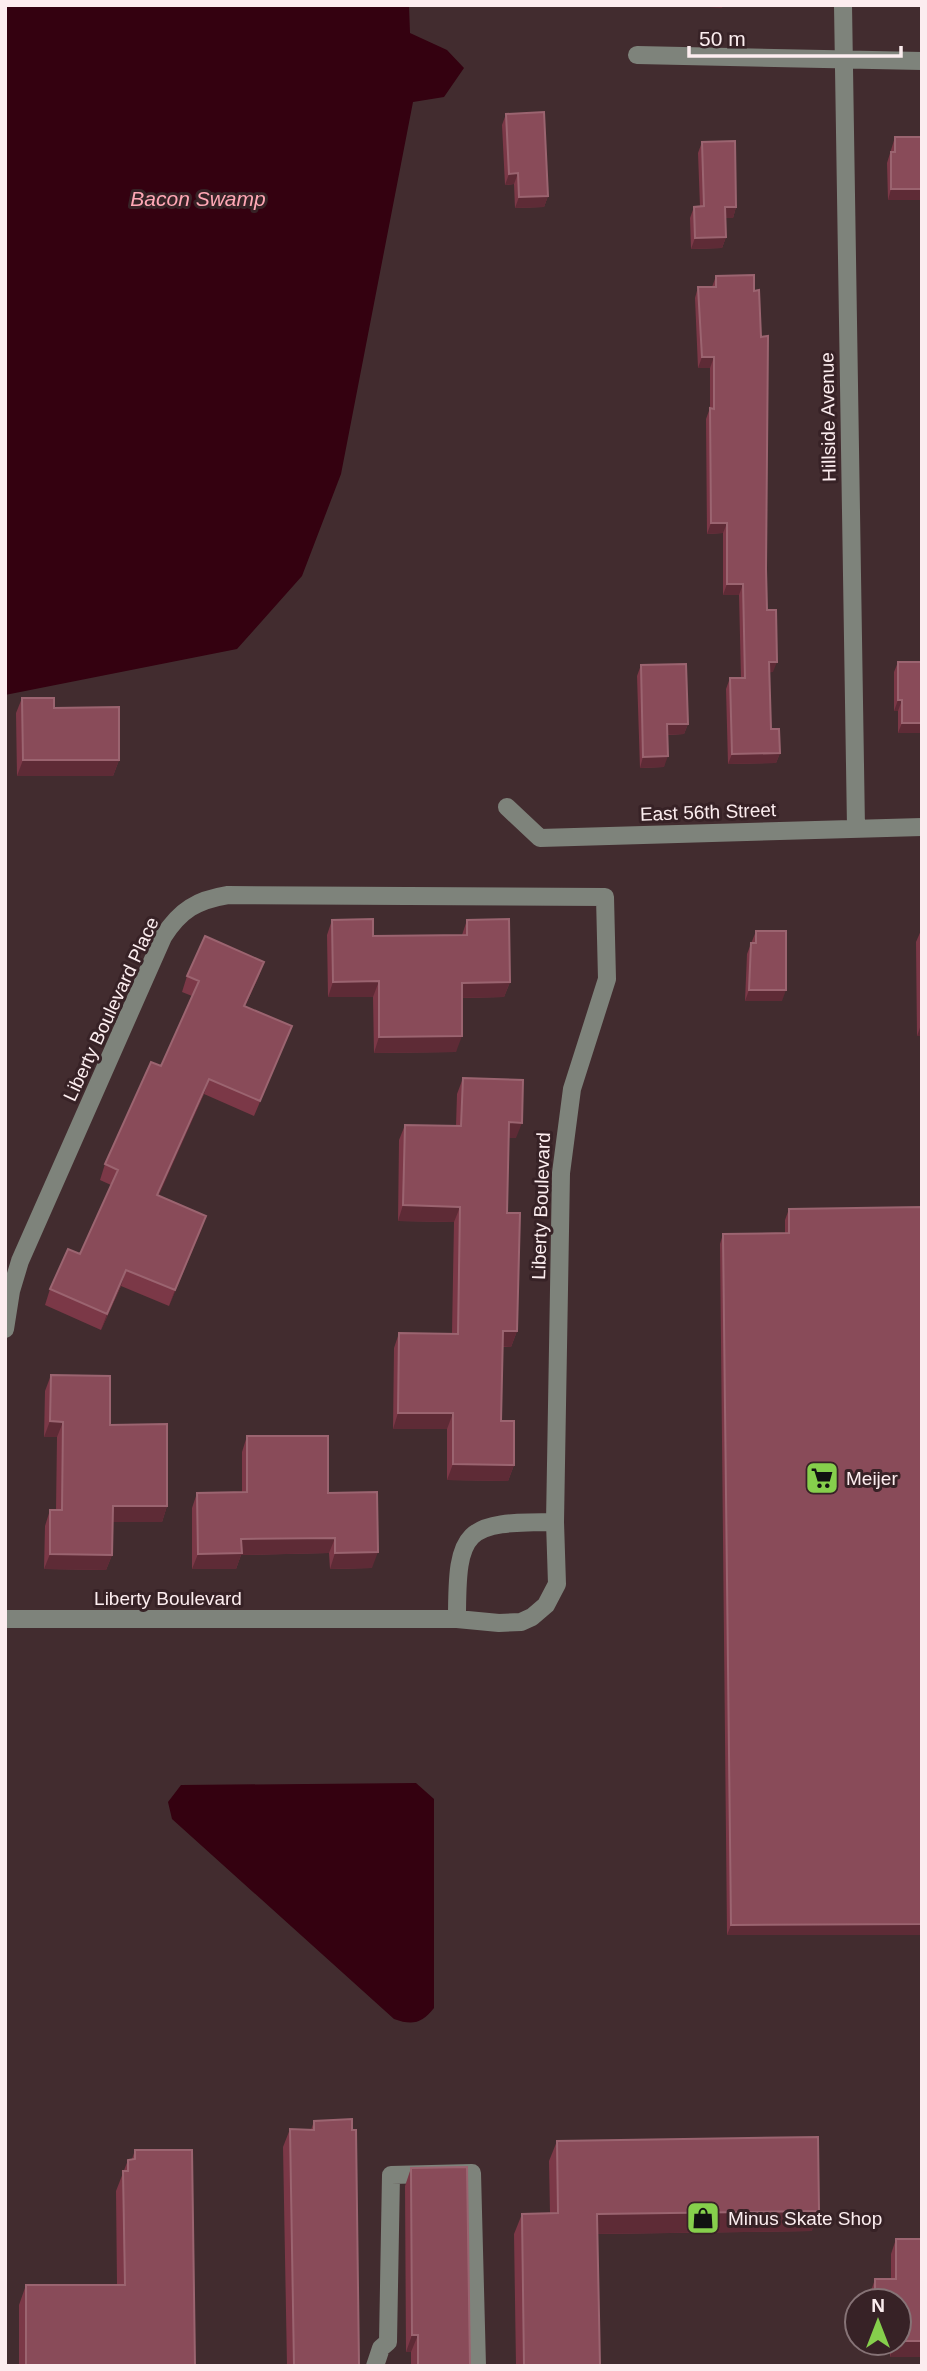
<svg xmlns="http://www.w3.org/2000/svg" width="927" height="2371" font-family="Arial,sans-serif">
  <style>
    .water { fill: #340110 }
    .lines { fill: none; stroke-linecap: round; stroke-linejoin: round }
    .minor { stroke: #7e837b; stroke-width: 18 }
    .wall { fill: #7b3847 }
    .shaded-wall { fill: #5e2b36 }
    .building { fill: #894b59; stroke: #9b6470; stroke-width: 2 }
    .labels { text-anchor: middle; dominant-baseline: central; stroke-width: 6; stroke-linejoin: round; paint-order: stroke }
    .street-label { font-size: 19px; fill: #fcedef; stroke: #372226 }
    .poi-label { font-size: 19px; fill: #fcedef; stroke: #372226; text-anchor: start }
    .water-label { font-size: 21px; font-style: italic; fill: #ffa7b5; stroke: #372226 }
  </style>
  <rect width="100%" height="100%" fill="#422c2f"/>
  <path class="water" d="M5 5H409L410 33 447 50 464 68 444 97 413 102 341 474 302 576 237 649 5 695Z
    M416 1783 434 1799V2008C422 2023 413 2026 394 2019L172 1819 168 1802 181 1785Z"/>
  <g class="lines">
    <path class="minor" d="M843 5 856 828
      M637 55 922 61
      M507 807 540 838 922 827
      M5 1329 11 1291 20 1261 163 937C180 910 197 900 228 895L605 897 607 979 572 1089 561 1173 555 1522 557 1584 546 1605 532 1617 521 1622 499 1623 457 1619H5
      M457 1619C457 1528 464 1522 555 1522
      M375 2366 381 2348 388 2342 391 2175 472 2173 477 2366"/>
  </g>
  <path class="wall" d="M506 114 548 196 544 207 515 208 514 184 505 185 502 125Z
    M895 137 920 200H888L887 163Z
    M702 142 736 207 733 218H725L726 237 722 248 691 249 690 218 694 207H700L698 153Z
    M716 276 766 569 767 610 773 672H769L771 729 780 753 776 763 728 764 726 689 730 678H741L739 595H723V533L707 534 706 419 710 408V368H698L695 298 698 287H712Z
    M898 662 922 733H898V711H894V672Z
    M641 665 688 724 684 734 668 735 664 767 640 768 637 676Z
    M22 698 54 708 119 760 113 776H17L16 713Z
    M332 920 373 936 462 935 467 920 510 982 504 997 462 998 456 1052 374 1053 373 997H328L327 935Z
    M922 928V1036H917L916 942Z
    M756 931 782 1001H745L747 954Z
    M264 962 258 978 245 1006 292 1026 254 1116 204 1094 158 1195 206 1216 169 1306 121 1286 101 1330 45 1305 50 1289 80 1254 111 1185 100 1180 105 1164 161 1066 192 996 182 992 187 976Z
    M463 1078 516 1138H509L507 1213 517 1331 511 1347H502L501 1421 514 1465 508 1481 447 1480V1429H393L394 1348 399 1333H452L454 1222 398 1221 399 1140 405 1125 456 1126 457 1094Z
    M922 1207V1935H727L720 1244 723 1234 785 1233V1220L789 1209Z
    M51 1375 110 1425 167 1506 162 1522H112V1555L106 1570 44 1569 45 1526 50 1510H56L57 1437H44L45 1391Z
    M247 1436 328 1493 372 1568 330 1569 329 1553 241 1555 236 1569H192V1508L197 1493 242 1492V1452Z
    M314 2121 359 2366H287L283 2147 290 2129 311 2130Z
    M557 2141 812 2231 597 2234 600 2366H516L514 2234 522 2214 550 2213 549 2161Z
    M135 2150 195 2366H19V2305L26 2285H117L116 2191 128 2160 132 2159Z
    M411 2168 470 2366H411V2352H406L405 2186Z
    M896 2239 922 2357H890V2343H899V2301H870V2294L875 2279H891V2254Z"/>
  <path class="shaded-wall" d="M682 5H750H723L722 8Z
    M518 173 514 184 505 185 509 174Z
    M891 189H922V195L920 200H888Z
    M548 196 544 207 515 208 519 197Z
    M725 207H736L733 218H721Z
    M726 237 722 248 691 249 695 238Z
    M702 357H714L710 368H698Z
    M711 523H727L723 533 707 534Z
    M727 584H743L739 595H723Z
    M769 662H777L773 672 765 673Z
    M898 700H902L898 711H894Z
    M902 723H922V733H898Z
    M667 724H688L684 734 663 735Z
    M780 753 776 763 728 764 732 754Z
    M668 756 664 767 640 768 643 757Z
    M23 760H119L113 776H17Z
    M264 962 258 978 238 1021 244 1006Z
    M379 981 373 997H328L333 982Z
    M510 982 504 997 456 998 462 983Z
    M749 990H786L782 1001H745Z
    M922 1022V1036H917Z
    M462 1036 456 1052 374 1053 379 1037Z
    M209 1079 204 1094 152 1211 157 1195Z
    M509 1122 522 1123 516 1138H504Z
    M403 1205 460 1207 454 1222 398 1221Z
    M206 1216 201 1231 169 1306 175 1290Z
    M126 1270 121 1286 101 1330 107 1314Z
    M503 1331H517L511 1347 497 1346Z
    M398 1413H453L447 1429H393Z
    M50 1421 63 1422 57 1437H44Z
    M453 1464 514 1465 508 1481 447 1480Z
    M113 1506H167L162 1522H107Z
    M335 1538 329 1553 241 1555 236 1569H192L198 1554 241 1539Z
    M378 1552 372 1568 330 1569 335 1553Z
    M50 1554 112 1555 106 1570 44 1569Z
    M922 1924V1935H727L731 1925Z
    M819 2211 812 2231 590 2234 597 2214Z
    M412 2335H418L411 2352H406Z
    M899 2341H922V2357H890L895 2343H899Z"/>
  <path class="building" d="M544 112 548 196 519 197 518 173 509 174 506 114Z
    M895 137H922V189H891V152H895Z
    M735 141 736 207H725L726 237 695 238 694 207 704 206 702 142Z
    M754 275V291L759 290 761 337 768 336 766 569 767 610H776L777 662H769L771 729H779L780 753 732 754 730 678H745L743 584H727V523H711L710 408 714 409V357H702L698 287H716V276Z
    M898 662H922V723H902V700H898Z
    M686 664 688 724H667L668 756 643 757 641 665Z
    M22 698H54V708L119 707V760H23Z
    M373 919V936L467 935V920L509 919 510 982 462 983V1036L379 1037V981L333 982 332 920Z
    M756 931H786V990H749L751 943H756Z
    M205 936 264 962 244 1006 292 1026 260 1101 209 1079 157 1195 206 1216 175 1290 126 1270 107 1314 50 1289 68 1249 80 1254 118 1170 105 1164 151 1062 161 1066 199 981 187 976Z
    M463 1078 523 1080 522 1123 509 1122 507 1213H520L517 1331H503L501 1421H514V1465L453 1464V1413H398L399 1333 458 1334 460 1207 403 1205 405 1125 461 1126Z
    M922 1207V1924L731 1925 723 1234 789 1233V1209Z
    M51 1375 110 1376V1425L167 1424V1506H113L112 1555 50 1554V1510H62L63 1422 50 1421Z
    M247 1436H328V1493L377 1492 378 1552 335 1553V1538L241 1539 242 1553 198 1554 197 1493 247 1492Z
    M352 2119V2130H356L359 2366H294L290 2129 314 2130V2121Z
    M818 2137 819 2211 597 2214 600 2366H524L522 2214 558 2213 557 2141Z
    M135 2150H192L195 2366H26V2285H125L123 2171H128V2160L135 2159Z
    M467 2167 470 2366H418V2335H412L411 2168Z
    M896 2239H922V2341H899V2301H875V2279H896Z"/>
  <defs>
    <symbol id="supermarket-square" viewBox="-11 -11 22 22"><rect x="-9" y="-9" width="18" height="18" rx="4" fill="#86cf4c" stroke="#372226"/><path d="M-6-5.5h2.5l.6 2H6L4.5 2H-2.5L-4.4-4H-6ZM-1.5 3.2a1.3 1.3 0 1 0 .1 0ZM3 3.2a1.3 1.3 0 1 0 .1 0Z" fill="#111"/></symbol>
    <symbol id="shop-square" viewBox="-11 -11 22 22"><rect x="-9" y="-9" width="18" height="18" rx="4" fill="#86cf4c" stroke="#372226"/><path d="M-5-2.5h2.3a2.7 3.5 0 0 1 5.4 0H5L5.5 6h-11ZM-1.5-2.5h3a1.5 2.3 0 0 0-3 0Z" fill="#111"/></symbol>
  </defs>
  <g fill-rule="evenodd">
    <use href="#supermarket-square" x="803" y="1459" width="38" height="38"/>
    <use href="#shop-square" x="684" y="2199" width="38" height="38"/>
  </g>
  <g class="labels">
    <g class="street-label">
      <text transform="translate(828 417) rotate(-91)">Hillside Avenue</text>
      <text transform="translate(708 812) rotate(-2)">East 56th Street</text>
      <text transform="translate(111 1009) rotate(-65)">Liberty Boulevard Place</text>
      <text transform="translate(541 1206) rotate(-88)">Liberty Boulevard</text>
      <text x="168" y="1598">Liberty Boulevard</text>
    </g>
    <g class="poi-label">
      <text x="846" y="1478">Meijer</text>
      <text x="728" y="2218">Minus Skate Shop</text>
    </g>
    <g class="water-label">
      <text x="198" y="198">Bacon Swamp</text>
    </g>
  </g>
  <rect width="927" height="2371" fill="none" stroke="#fcedef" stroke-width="14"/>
  <g transform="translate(878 2322)"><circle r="33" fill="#372226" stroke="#867376" stroke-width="2"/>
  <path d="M0-5L12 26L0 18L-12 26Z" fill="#86cf4c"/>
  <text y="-10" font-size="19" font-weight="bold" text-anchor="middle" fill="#fcedef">N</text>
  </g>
  <path d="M689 46v10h212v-10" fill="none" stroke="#fcedef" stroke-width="3.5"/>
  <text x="699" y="46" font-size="21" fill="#fcedef" stroke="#372226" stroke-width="5" paint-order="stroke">50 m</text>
</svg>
